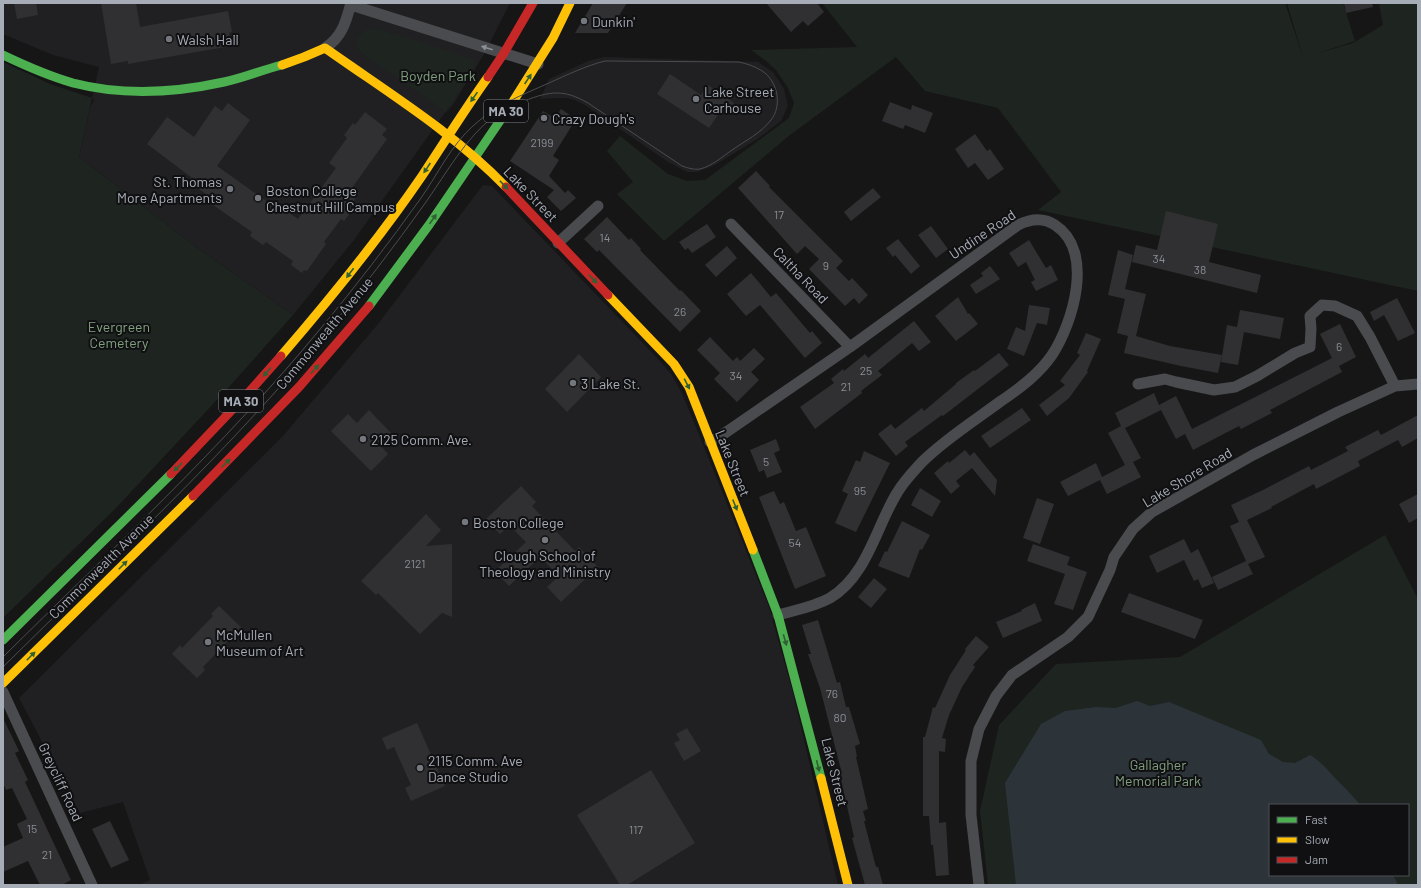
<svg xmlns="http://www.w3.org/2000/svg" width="1421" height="888" font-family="Barlow,sans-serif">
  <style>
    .built { fill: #202022 }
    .green { fill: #1e241f; fill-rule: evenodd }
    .water { fill: #2c3439 }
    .building { fill: #303032 }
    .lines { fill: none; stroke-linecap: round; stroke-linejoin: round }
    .street { stroke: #4a4b4e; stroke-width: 11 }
    .fast { stroke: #4caf50; stroke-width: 9 }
    .slow { stroke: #ffc107; stroke-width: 9 }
    .jam { stroke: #c62828; stroke-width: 9 }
    .tram { stroke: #4a4c4d; stroke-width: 1 }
    .oneway { fill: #8b9097 }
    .oneway2 { fill: #2e6031 }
    .poi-dot { fill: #74787e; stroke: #101012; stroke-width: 1.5 }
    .labels { text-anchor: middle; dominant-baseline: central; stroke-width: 4; stroke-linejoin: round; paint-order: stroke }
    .number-label { font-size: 12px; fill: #898e95 }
    .shield { fill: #101012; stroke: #7a7e85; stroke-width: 1 }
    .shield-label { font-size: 13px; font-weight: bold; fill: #a7adb6 }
    .poi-label { font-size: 14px; fill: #a7adb6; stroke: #101012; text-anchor: start }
    .park-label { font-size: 14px; fill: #80a07f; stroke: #101012 }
    .street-label { font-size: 14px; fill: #a7adb6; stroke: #101012 }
  </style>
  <rect width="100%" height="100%" fill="#161616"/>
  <path class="built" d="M3 3H510L483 56 452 106 444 114 354 240 293 315 192 244 79 157 90 108 94 100 92 98 99 67 53 55 3 34Z
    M604 57 758 62 773 72 784 89 788 106 781 121 759 138 715 165 697 172H687L668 162 585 105 575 100 567 98H556L540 99 549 79 588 61Z
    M483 185 492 186 658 359 671 374 682 393 769 607 793 693 838 885H139L150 880 123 802 80 813 19 698 282 437 378 324Z"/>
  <path class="green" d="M822 3H1285L1303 57 1287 3H1343L1355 41 1318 53 1353 43 1383 25 1379 3H1418V291L1038 210 1061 192 998 108 925 91 896 57 790 135 664 241 617 194 633 182 607 151 620 136 668 174 687 181 705 180 789 118 794 103 788 88 776 70 766 61 751 50 857 47Z
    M373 28 405 37 474 60 475 64 451 104 445 111 359 51C353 38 361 30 373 28Z
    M3 62 50 84 92 98 79 157 192 244 293 315 229 387 116 508 3 618Z
    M1385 535 1418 599V885H988L980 811 999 725 1056 664 1180 657ZM1270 805H1408V875H1270Z"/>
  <path class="water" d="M1137 701 1150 706 1169 702 1261 740 1269 754 1283 762 1295 763 1310 755C1322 762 1328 771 1338 781 1346 789 1353 796 1360 805H1270V875H1393L1398 885H1016L1005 783 1041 724 1065 711 1096 707 1116 708Z"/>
  <path class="building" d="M14 3H36L38 15 17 19Z
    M101 3H136L140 27 228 11 232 32 229 33 231 46 128 64V61L111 64Z
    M593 3H627L608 33H575Z
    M766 3H817L824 12 808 26 803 21 791 32Z
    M1344 3H1372L1373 7 1346 13Z
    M670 74 701 95 708 85 734 103 727 113 722 109 709 128 657 94Z
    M890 102 911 110 912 105 933 113 925 133 905 125 903 129 882 121Z
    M228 103 250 120 217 166 272 205 274 202 298 219 336 168 329 163 347 138 344 135 353 123 355 125 365 112 387 129 382 135 387 139 352 188 359 193 350 207 353 209 344 221 341 219 324 242 326 244 307 271 304 270 302 273 291 265 293 261 266 242 263 245 250 236 252 232 203 198 206 194 189 182 191 177 147 144 167 117 194 137 215 106 222 111Z
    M561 109 576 119 553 156 559 160 549 176 565 193 568 190 576 198 561 211 547 197 554 190 510 161 543 111 555 118Z
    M975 134 987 151 990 149 1004 169 988 180 975 163 968 168 955 149Z
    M756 171 770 186 769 187 843 261 836 268 849 281 852 278 868 295 859 304 854 298 845 306 809 269 819 259 805 246 797 254 738 188Z
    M873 188 881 197 851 221 844 212Z
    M1166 211 1218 224 1209 262 1261 275 1257 293 1132 262 1136 245 1157 250Z
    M607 217 629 240 631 238 641 249 640 250 680 291 681 290 701 311 680 332 599 250 597 252 584 239Z
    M707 224 716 237 692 253 688 248 685 250 679 242Z
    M931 226 948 249 936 258 918 235Z
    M898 239 920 266 911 274 895 255 893 257 886 248Z
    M1029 240 1046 268 1051 265 1058 280 1036 291 1031 282 1035 280 1026 262 1018 267 1009 253Z
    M727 246 737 258 716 277 705 265Z
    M1118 250 1133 255 1125 289 1146 294 1136 336 1170 346 1222 355 1218 373 1181 366 1124 353 1128 336 1117 333 1125 299 1108 295Z
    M990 266 1000 279 976 294 970 285 983 276 981 273Z
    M751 273 771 297 776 293 810 333 812 331 822 343 805 358 760 305 746 316 727 294Z
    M958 297 968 314 969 313 978 324 956 341 935 316Z
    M1397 298 1415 333 1398 341 1384 315 1374 321 1370 312Z
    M1029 305 1050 308 1047 325 1037 323 1024 356 1007 349 1016 327 1025 331Z
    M1240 310 1284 318 1280 339 1244 332 1238 365 1221 362 1227 325 1237 327Z
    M914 321 931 342 919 351 912 343 878 371 882 375 861 391 862 393 815 429 800 407 834 383 831 379 843 369 844 371 865 354 868 358Z
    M1340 324 1356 357 1339 366 1342 372 1270 410 1272 413 1241 429 1239 426 1193 450 1185 434 1176 439 1161 410 1125 428 1141 458 1133 462 1141 477 1107 494 1100 480 1068 496 1060 482 1096 463 1102 477 1125 465 1108 433 1121 426 1115 413 1154 393 1159 405 1176 396 1192 429 1332 358 1320 334Z
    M1086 333 1101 339 1087 371 1088 372 1069 398 1047 416 1039 405 1065 385 1060 381 1080 355 1077 353Z
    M710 337 733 361 737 357 740 361 754 348 765 359 751 372 759 380 737 402 714 379 720 373 697 350Z
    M999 353 1009 365 943 416 942 415 905 442 908 446 896 456 878 434 891 424 895 429 922 408 924 411 956 384V383L974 370 975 371Z
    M579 354 601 377 567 412 545 389Z
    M1022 408 1031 420 990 448 981 436Z
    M369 410 392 434 380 445 388 454 371 471 331 431 348 414 357 423Z
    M1418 415V438L1402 447 1398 440 1358 461 1360 466 1316 489 1314 484 1271 507 1272 508 1247 520 1265 557 1248 564 1253 574 1218 590 1212 577 1246 561 1230 526 1239 522 1231 505 1263 490 1309 466 1311 470 1348 451 1345 447 1378 430 1381 435Z
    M776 439 780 450 774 453 782 472 767 478 764 470 759 472 750 450Z
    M965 450 970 456 974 452 997 480 995 496 972 468 956 481 960 486 951 494 934 473 948 461 949 463Z
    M864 451 890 463 856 532 835 523 848 494 842 491 856 460 860 462Z
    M521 486 536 502 532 506 575 551 579 547 598 567 561 602 547 587 559 576 540 557 509 586 495 571 526 542 509 525 500 534 486 519Z
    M920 488 941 501 932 517 911 505Z
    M774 491 780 504 784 502 796 531 806 527 826 576 795 589 759 497Z
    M1418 494V518L1409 523 1399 504Z
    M1037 498 1054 504 1040 544 1023 538Z
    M426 514 441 530 426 546 452 544V617L442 613 420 634 378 593 376 595 361 581Z
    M902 521 930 535 922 550 920 549 909 578 878 566 885 551 887 552Z
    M1184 539 1191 553 1198 549 1214 583 1202 588 1198 579 1194 581 1184 560 1157 573 1149 556Z
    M1033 544 1070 557 1067 565 1087 572 1073 610 1054 604 1065 574 1027 561Z
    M874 578 887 589 871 608 858 597Z
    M1129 593 1203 620 1195 639 1121 612Z
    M1035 603 1042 621 1003 638 996 622 1022 611 1021 610Z
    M219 606 244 630 236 638 233 636 203 667 205 670 197 678 172 654 180 645 182 648 213 616 211 614Z
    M818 620 837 683 840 682 846 707H849L860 744 855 746 857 757H856L868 809 863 811 866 821H864L876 867H878L883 885H865L852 838 854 837 839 771 841 770 820 688 808 654H811L802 625Z
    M976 636 989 647 973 665 975 667 962 687 949 715 942 738 946 739 945 752 939 751V823L946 822 949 875 936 876 933 845H931L929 816H923V737H925L933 707 935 708 950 675 966 650 965 649Z
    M3 718 19 751 15 753 28 780 25 782 71 880 62 885H40L28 861 3 872V847L23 838 17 824 27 819 12 788 6 790 3 783Z
    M417 723 445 786 411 801 405 788 411 785 394 747 387 750 382 738Z
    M687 728 701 751 684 761 674 743 680 740 676 734Z
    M651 770 695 843 627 885H620L577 815Z
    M110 821 129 860 111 868 92 829Z"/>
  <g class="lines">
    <path class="street" d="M351 5 538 64
      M325 48C342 37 346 22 351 3
      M731 224 850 347
      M558 243 598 206
      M1138 384 1165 379 1176 382 1214 390 1235 387 1257 376 1295 353 1310 347 1311 329 1310 316 1322 305 1335 306 1357 316 1370 337 1395 386
      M710 442 725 433 850 347 1018 225C1030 219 1043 217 1055 225 1095 251 1073 323 1052 355 1039 374 1020 388 1001 401 974 421 945 439 922 462 913 472 904 481 897 493 876 527 867 576 830 598 814 607 795 610 778 615
      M3 692 92 885
      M979 885 971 815V761L979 729 996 696 1012 675 1068 637 1088 617 1110 570 1114 557 1133 529 1152 512 1253 455 1338 412 1395 386 1418 384"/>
    <path class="fast" d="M3 55C26 66 49 76 73 83 123 96 174 93 224 82 243 78 262 70 282 65
      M369 306 429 225 514 100
      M753 550 778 615 821 778
      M3 640 171 474"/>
    <path class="slow" d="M282 65 304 57 325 48C387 92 453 132 506 187
      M514 100 553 38 570 3
      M608 295 674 364 689 387 753 550
      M281 356C331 298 379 239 422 176 444 143 465 109 488 77
      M3 683 193 496
      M821 778 848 885"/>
    <path class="jam" d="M488 77 504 53 533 3
      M506 187 608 295
      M171 474 250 391 281 356
      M193 496 299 387 369 306"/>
    <path class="tram" d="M3 657C111 550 224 446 321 328 356 286 389 243 421 198 438 174 451 145 474 125 496 105 522 95 549 83 567 75 585 66 605 61L739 62C748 64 757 67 765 73 778 84 782 106 771 120 761 133 745 141 732 150 722 157 712 166 700 169 694 170 688 168 682 166L588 103C564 89 550 91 524 101 513 105 504 109 494 116 465 139 447 172 426 202 394 247 361 290 326 333 228 452 113 558 3 667"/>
  </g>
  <defs><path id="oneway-solid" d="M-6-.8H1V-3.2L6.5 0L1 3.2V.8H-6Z"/></defs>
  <use class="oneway" href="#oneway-solid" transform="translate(487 48) rotate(-163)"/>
  <g class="oneway2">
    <use href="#oneway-solid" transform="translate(528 79) rotate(-56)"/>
    <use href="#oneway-solid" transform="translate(474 97) rotate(125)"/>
    <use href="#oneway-solid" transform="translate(427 168) rotate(124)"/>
    <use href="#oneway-solid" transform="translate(504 185) rotate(46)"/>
    <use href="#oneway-solid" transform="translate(433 219) rotate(-55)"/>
    <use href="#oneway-solid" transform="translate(350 273) rotate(127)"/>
    <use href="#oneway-solid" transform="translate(593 279) rotate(46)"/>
    <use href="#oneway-solid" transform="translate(315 369) rotate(-48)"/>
    <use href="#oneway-solid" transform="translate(267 372) rotate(131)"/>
    <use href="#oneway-solid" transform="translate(687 384) rotate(63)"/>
    <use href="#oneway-solid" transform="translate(226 463) rotate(-45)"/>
    <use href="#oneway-solid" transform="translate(178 467) rotate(135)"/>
    <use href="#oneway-solid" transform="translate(735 505) rotate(68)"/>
    <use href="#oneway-solid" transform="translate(123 565) rotate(-45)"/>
    <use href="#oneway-solid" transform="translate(785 640) rotate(74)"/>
    <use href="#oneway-solid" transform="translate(31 656) rotate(-45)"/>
    <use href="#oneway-solid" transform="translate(818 766) rotate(76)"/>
  </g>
  <g class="poi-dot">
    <circle cx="584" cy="21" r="4"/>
    <circle cx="169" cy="39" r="4"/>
    <circle cx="696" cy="99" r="4"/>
    <circle cx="544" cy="118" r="4"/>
    <circle cx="230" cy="189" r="4"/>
    <circle cx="258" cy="198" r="4"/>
    <circle cx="573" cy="383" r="4"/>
    <circle cx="363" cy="439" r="4"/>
    <circle cx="465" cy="522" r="4"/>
    <circle cx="545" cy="540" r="4"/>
    <circle cx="208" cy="642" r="4"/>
    <circle cx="420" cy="768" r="4"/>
  </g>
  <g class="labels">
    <g class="number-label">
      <text x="542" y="142">2199</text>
      <text x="779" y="214">17</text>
      <text x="605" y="237">14</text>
      <text x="1159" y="258">34</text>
      <text x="826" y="265">9</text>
      <text x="1200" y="269">38</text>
      <text x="680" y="311">26</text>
      <text x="1339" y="346">6</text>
      <text x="866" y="370">25</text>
      <text x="736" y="375">34</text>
      <text x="846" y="386">21</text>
      <text x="766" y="461">5</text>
      <text x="860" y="490">95</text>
      <text x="795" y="542">54</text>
      <text x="415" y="563">2121</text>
      <text x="832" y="693">76</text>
      <text x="840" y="717">80</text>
      <text x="32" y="828">15</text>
      <text x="636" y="829">117</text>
      <text x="47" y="854">21</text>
    </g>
    <g class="shield">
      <rect x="484" y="100" width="44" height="22" rx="3"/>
      <rect x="219" y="390" width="44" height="22" rx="3"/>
    </g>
    <g class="shield-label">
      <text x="506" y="111">MA 30</text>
      <text x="241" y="401">MA 30</text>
    </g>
    <g class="poi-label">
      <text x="592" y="21">Dunkin'</text>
      <text x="177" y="39">Walsh Hall</text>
      <text x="704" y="91">Lake Street<tspan x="704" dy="16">Carhouse</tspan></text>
      <text x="552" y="118">Crazy Dough's</text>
      <text x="222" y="181" text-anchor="end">St. Thomas<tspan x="222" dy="16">More Apartments</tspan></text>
      <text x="266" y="190">Boston College<tspan x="266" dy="16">Chestnut Hill Campus</tspan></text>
      <text x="581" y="383">3 Lake St.</text>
      <text x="371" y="439">2125 Comm. Ave.</text>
      <text x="473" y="522">Boston College</text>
      <text x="545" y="555" text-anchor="middle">Clough School of<tspan x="545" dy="16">Theology and Ministry</tspan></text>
      <text x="216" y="634">McMullen<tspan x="216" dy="16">Museum of Art</tspan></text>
      <text x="428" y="760">2115 Comm. Ave<tspan x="428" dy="16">Dance Studio</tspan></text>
    </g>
    <g class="park-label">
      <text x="438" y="75">Boyden Park</text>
      <text x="119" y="326">Evergreen<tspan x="119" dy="16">Cemetery</tspan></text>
      <text x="1158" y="764">Gallagher<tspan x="1158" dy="16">Memorial Park</tspan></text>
    </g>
    <g class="street-label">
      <text transform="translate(531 194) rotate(46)">Lake Street</text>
      <text transform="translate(982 234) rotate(-34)">Undine Road</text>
      <text transform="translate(801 275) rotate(46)">Caltha Road</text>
      <text transform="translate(324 333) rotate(-50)">Commonwealth Avenue</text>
      <text transform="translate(733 463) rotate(68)">Lake Street</text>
      <text transform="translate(1187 477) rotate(-31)">Lake Shore Road</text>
      <text transform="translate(101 566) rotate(-45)">Commonwealth Avenue</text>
      <text transform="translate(835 772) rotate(76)">Lake Street</text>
      <text transform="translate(61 782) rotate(65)">Greycliff Road</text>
    </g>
  </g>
  <rect width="1421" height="888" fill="none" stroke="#a7adb6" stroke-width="8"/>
  <rect x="1269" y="804" width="140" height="72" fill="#101012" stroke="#4c4f54"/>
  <rect x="1277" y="817" width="20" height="6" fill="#4caf50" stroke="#4c4f54"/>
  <text x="1305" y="824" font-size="12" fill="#a7adb6">Fast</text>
  <rect x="1277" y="837" width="20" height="6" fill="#ffc107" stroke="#4c4f54"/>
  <text x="1305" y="844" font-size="12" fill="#a7adb6">Slow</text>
  <rect x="1277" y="857" width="20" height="6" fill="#c62828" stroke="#4c4f54"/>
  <text x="1305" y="864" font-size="12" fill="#a7adb6">Jam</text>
</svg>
